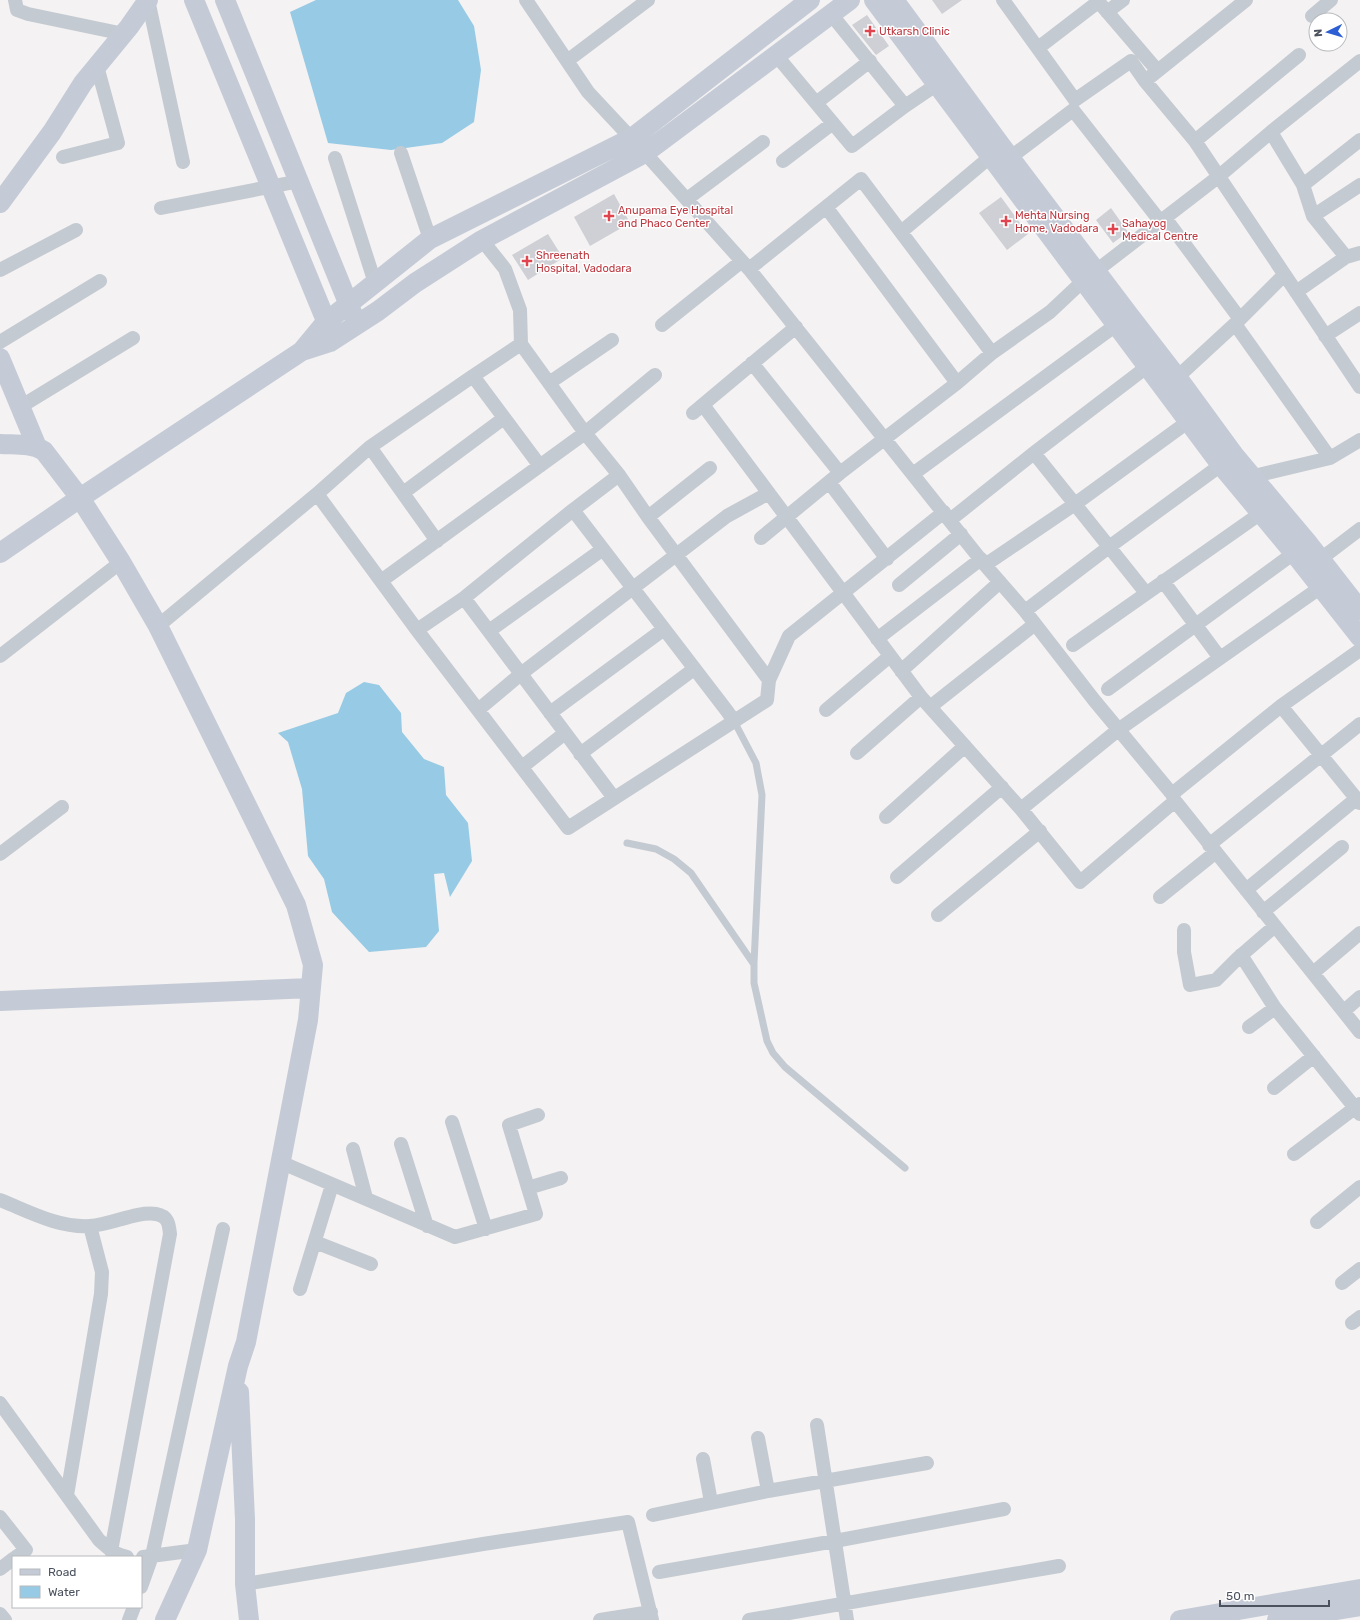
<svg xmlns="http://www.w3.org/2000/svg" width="1360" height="1620" font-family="Rubik,sans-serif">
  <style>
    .water { fill: #97cae4 }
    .building { fill: #cfd0d5 }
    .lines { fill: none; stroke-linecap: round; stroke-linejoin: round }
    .lane { stroke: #c4cad1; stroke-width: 7 }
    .street { stroke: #c4cad1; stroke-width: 14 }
    .secondary { stroke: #c4cbd6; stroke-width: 20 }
    .health-dot { fill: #e0444e; stroke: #fff; stroke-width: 1.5 }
    .labels { text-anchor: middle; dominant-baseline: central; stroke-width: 3; stroke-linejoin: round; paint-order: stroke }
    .health-label { font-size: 11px; fill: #be3a42; stroke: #fff; text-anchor: start }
  </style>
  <rect width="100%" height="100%" fill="#f4f2f2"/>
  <path class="water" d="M316 0H458L474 26 481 70 474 122 442 143 391 150 328 143 290 12Z
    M364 682 379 685 401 713 402 732 424 759 444 767 446 795 468 823 472 861 450 897 444 873 434 874 439 931 426 947 369 952 332 912 324 879 308 856 302 789 288 742 278 733 338 713 346 693Z"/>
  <path class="building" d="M932 0H962L942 14Z
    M867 15 889 46 876 55 852 25Z
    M614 194 630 223 590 246 574 217Z
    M1001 197 1028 234 1007 250 979 213Z
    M1111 208 1128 232 1113 243 1096 220Z
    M548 234 563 258 528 280 512 255Z"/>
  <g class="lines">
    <path class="lane" d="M734 721 756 763 762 795 754 963V983L767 1041 773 1053 785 1067 905 1168
      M627 843 656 849 674 859 691 873 753 963"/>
    <path class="street" d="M15 0 17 10 28 14 124 34
      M148 0 183 162
      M526 0 588 92 645 153 749 269 985 565 1025 611 1094 700 1172 794 1175 801 1360 1032
      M1003 0 1075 100 1131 61 1145 81 1195 141 1360 387
      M1097 0 1157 70
      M1107 12 1123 0
      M831 14 905 106
      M1312 16 1331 0
      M1038 48 1098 2
      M776 55 852 146 905 106 936 85
      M567 61 648 0
      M1145 81 1246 0
      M816 103 870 61
      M1271 132 1303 185 1313 216 1346 257
      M1195 141 1299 55
      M401 153 430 239
      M63 157 118 143 97 66
      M335 158 375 283
      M783 161 833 123
      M1003 163 1073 110 1160 221
      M1303 185 1360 140
      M687 199 763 142
      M826 207 957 383
      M161 208 300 181
      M1313 216 1360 185
      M1165 218 1240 319
      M901 232 990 157
      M749 269 861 179 992 353
      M0 270 76 230
      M1296 292 1346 257 1360 253
      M1235 324 1330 458
      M662 325 742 261
      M1325 336 1360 313
      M0 342 100 281
      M521 344 473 376 540 466
      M752 363 840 473
      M549 383 612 340
      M1171 383 1235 324 1284 275
      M703 405 921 697 1021 809 1080 882 1175 801
      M20 407 133 338
      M693 413 796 327
      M370 447 437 541
      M1034 453 1146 593
      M913 474 1116 325
      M1246 478 1330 458 1360 440
      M829 482 887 559
      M403 493 504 418
      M317 494 370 447 473 376
      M573 510 727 711 734 721
      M648 517 710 468
      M950 520 1034 453 1148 366
      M761 538 840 473 957 383 992 353 1050 312 1083 281 1218 177 1271 132 1360 61
      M1314 564 1360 529
      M985 565 1075 504 1189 421
      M381 581 585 433 655 375
      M1163 581 1220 658
      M899 585 961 534
      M464 598 614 798
      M1025 611 1109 547 1221 465
      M158 626 317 494 417 630 568 828 767 700 769 680 648 517 619 475 585 433 521 344 520 310 505 269 482 240
      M417 630 464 598 573 510 619 475
      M489 631 603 549
      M877 639 981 559
      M1073 645 1261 513
      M0 656 121 562
      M901 671 1000 582
      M769 680 789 636 944 512
      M1108 689 1294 553
      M1281 706 1360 803
      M930 707 1035 624
      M478 710 522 673 727 516 769 493
      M826 710 890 656
      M550 713 664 629
      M857 753 921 697
      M580 754 694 669
      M522 767 565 733
      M1172 794 1281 706 1360 650
      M1021 809 1118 730 1321 587
      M886 817 965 746
      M1209 845 1360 724
      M0 854 62 807
      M897 877 1002 787
      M1246 890 1356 799
      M1160 897 1216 852
      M1263 912 1342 847
      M938 915 1040 831
      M1184 930V952L1190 985 1216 980 1238 958 1275 926
      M1241 955 1275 1008 1360 1114
      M1313 973 1360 933
      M1344 1011 1360 997
      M1249 1027 1275 1008
      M1274 1088 1314 1056
      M452 1122 486 1229
      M401 1144 427 1226
      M353 1149 366 1198
      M1294 1154 1360 1104
      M280 1162 455 1237 536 1214 509 1125 538 1115
      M528 1188 561 1178
      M0 1200C28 1211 58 1228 90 1226 111 1225 136 1211 156 1214 168 1216 169 1224 170 1234L111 1551
      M1317 1222 1360 1187
      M315 1242 371 1264
      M1342 1283 1360 1269
      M300 1289 332 1185
      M1352 1323 1360 1317
      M0 1403 99 1540C108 1548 115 1555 127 1557
      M817 1425 847 1620
      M758 1438 768 1491
      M703 1459 711 1502
      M67 1495 101 1294 102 1272 90 1226
      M653 1515 768 1491 927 1463
      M0 1517 26 1550 16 1557
      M143 1557 197 1550
      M0 1569 13 1559
      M659 1572 835 1541 1004 1509
      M245 1584 483 1544 628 1522 652 1620
      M141 1587 152 1556 223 1229
      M0 1614 5 1620
      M129 1620 134 1607
      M600 1620 651 1612
      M749 1620 1059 1566"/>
    <path class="secondary" d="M194 0 331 333
      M225 0 353 315
      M874 0 1221 465 1294 553 1360 637
      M894 0 1002 147 1129 315 1177 377 1234 455 1307 542 1360 610
      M0 203 52 132 83 83 129 27 148 0
      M302 351 326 322 430 239 632 138 810 0
      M0 358 37 447
      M0 444C15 445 31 443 44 451L80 498 121 562 158 626 296 905 313 965 308 1020 246 1342 238 1366 197 1550 165 1620
      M0 553 80 498 302 351 330 342 378 311 415 283 482 240 645 153 850 0
      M0 1001 311 988
      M239 1392 245 1519V1584L249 1620
      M1180 1620 1360 1589
      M1277 1620 1360 1606"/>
  </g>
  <g class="health-dot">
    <path d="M868 25h4v4h4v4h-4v4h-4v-4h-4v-4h4z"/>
    <path d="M607 210h4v4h4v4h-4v4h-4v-4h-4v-4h4z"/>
    <path d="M1004 215h4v4h4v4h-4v4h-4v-4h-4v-4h4z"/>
    <path d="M1111 223h4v4h4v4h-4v4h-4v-4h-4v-4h4z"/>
    <path d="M525 255h4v4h4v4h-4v4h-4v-4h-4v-4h4z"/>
  </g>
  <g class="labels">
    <g class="health-label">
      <text x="879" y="31">Utkarsh Clinic</text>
      <text x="618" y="210">Anupama Eye Hospital<tspan x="618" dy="13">and Phaco Center</tspan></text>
      <text x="1015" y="215">Mehta Nursing<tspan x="1015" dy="13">Home, Vadodara</tspan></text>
      <text x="1122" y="223">Sahayog<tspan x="1122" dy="13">Medical Centre</tspan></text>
      <text x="536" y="255">Shreenath<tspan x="536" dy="13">Hospital, Vadodara</tspan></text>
    </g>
  </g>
  <rect x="12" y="1556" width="130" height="52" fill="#ffffff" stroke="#b7babe"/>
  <rect x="20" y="1569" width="20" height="6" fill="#c4cbd6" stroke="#b7babe"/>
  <text x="48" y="1576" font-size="12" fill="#4b525d">Road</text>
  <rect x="20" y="1586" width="20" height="12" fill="#97cae4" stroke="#b7babe"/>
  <text x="48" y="1596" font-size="12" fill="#4b525d">Water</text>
  <g transform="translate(1328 32) rotate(265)"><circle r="19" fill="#ffffff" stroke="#b7babe"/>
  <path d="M0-3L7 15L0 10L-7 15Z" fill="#2c5fd4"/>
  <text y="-6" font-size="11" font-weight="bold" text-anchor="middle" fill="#4b525d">N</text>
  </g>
  <path d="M1220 1600v6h109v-6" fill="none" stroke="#4b525d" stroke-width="2"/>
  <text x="1226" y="1600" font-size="12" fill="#4b525d" stroke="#ffffff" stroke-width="3" paint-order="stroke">50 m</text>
</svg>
